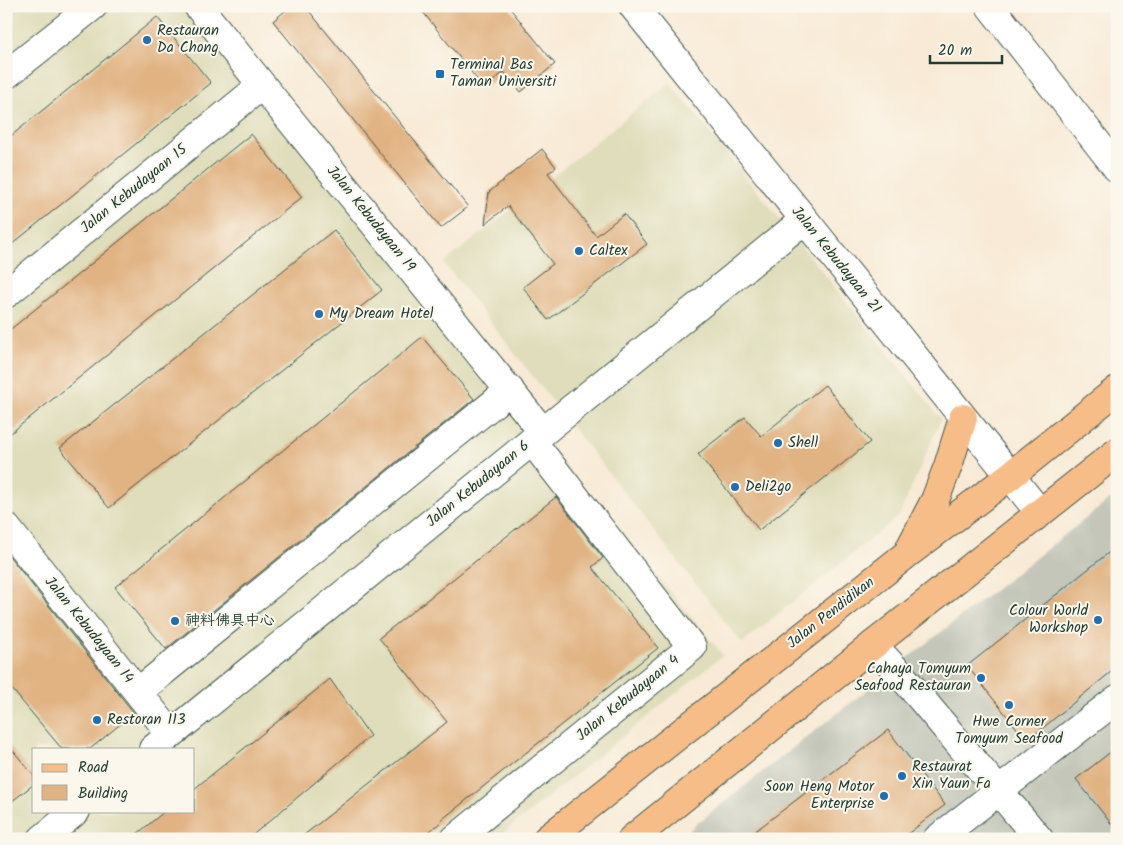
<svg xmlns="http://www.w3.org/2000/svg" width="1123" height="845" font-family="Kalam,'LXGW WenKai TC',sans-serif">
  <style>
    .built { fill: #dfddbb; fill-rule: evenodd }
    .industrial { fill: #c3c6b9 }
    .building { fill: #e1b383 }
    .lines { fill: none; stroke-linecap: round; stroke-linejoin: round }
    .minor-casing { stroke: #40574c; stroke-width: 30 }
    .major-casing { stroke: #40574c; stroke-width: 30 }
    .minor { stroke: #fff; stroke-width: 28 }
    .major { stroke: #f7bd88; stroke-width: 28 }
    .poi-dot { fill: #1f6fb2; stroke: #fbf7ec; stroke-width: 2 }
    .labels { text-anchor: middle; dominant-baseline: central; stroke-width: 4; stroke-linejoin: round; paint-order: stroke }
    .poi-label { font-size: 15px; fill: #1f3d34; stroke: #fbf7ec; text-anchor: start }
    .street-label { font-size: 15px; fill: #1f3d34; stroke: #fbf7ec }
  </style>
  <rect width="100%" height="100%" fill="#fbf7ec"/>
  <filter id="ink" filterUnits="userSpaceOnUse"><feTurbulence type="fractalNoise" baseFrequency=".02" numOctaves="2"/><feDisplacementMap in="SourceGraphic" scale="10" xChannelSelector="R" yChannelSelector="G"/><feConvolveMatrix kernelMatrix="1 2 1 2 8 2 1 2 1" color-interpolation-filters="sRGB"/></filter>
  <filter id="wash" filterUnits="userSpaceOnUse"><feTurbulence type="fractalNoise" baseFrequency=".0096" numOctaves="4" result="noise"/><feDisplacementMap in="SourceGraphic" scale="20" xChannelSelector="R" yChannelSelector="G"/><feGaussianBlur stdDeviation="1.12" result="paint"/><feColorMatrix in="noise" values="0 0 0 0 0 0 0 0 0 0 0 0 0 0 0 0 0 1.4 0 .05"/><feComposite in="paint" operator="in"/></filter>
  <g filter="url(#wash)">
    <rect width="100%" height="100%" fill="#f8ead6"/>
    <path class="built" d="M6 6H183L723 655 496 839H6ZM34 749H194V811H34Z
      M670 83 941 419 899 516 742 643 444 263Z"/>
    <path class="industrial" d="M1117 494V839H679L700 821Z"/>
    <g id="blocks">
      <path class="building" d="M291 6H305L468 207 441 228 273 21Z
        M418 6H508L555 64 521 92 504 72 484 88Z
        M157 17 211 83 6 249V140Z
        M251 134 302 197 6 437V333Z
        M542 149 556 167 548 173 596 236 624 214 647 244 548 320 523 287 553 264 508 206 485 224 489 192Z
        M334 230 382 290 109 508 60 448Z
        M422 337 474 399 166 649 115 587Z
        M825 385 870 442 759 530 698 454 745 417 761 436Z
        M556 497 603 558 592 567 658 648 440 821 441 822 420 839H299L447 722 379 638Z
        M1117 546V667L1027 741 967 666Z
        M6 552 134 713 90 749H62L6 682Z
        M330 679 370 736 248 839H131L165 811H194V789Z
        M888 730 945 805 901 839H745Z
        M6 742 34 776V784L6 806Z
        M1117 747V831L1076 779Z"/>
    </g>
  </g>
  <g filter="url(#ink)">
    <use href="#blocks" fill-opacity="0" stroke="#40574c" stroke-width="1"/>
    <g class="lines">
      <defs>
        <path id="minor" d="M198 6 543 432
          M633 6 1040 513
          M990 6 1117 168
          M6 75 93 6
          M6 294 262 85
          M6 527 171 734
          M873 645 908 683 1039 839
          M138 692 510 390
          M153 749 804 220
          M42 839 76 811
          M455 839 692 647 532 441
          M937 839 1117 699"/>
        <path id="major" d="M910 548 935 500 948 466 963 418
          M547 839 907 554 1010 476 1117 390
          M632 839 873 645 1117 452"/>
      </defs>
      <use href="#minor" class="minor-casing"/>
      <use href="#major" class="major-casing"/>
      <use href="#minor" class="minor"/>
      <use href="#major" class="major"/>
    </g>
  </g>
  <g class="poi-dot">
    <circle cx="147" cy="40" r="5"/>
    <rect x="435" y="69" width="10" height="10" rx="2.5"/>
    <circle cx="579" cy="251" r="5"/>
    <circle cx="319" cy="314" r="5"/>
    <circle cx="778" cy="443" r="5"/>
    <circle cx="735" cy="487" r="5"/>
    <circle cx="1098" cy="620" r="5"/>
    <circle cx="175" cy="621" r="5"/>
    <circle cx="981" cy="678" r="5"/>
    <circle cx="1009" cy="705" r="5"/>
    <circle cx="97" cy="720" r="5"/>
    <circle cx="902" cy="776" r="5"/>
    <circle cx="884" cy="796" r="5"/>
  </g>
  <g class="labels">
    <g class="poi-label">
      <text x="157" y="31">Restauran<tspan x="157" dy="17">Da Chong</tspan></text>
      <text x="450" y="65">Terminal Bas<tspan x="450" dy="17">Taman Universiti</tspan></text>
      <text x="589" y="251">Caltex</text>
      <text x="329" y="314">My Dream Hotel</text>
      <text x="788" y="443">Shell</text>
      <text x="745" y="487">Deli2go</text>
      <text x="1088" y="611" text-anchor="end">Colour World<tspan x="1088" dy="17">Workshop</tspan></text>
      <text x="185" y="621">神料佛具中心</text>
      <text x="971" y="669" text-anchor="end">Cahaya Tomyum<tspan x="971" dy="17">Seafood Restauran</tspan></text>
      <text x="107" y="720">Restoran 113</text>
      <text x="1009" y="722" text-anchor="middle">Hwe Corner<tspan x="1009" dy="17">Tomyum Seafood</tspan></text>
      <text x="912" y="767">Restaurat<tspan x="912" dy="17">Xin Yaun Fa</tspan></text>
      <text x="874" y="787" text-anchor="end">Soon Heng Motor<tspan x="874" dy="17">Enterprise</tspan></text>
    </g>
    <g class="street-label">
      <text transform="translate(134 189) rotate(-39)">Jalan Kebudayaan 15</text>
      <text transform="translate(371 219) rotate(51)">Jalan Kebudayaan 19</text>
      <text transform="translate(836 260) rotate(51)">Jalan Kebudayaan 21</text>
      <text transform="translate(478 484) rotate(-39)">Jalan Kebudayaan 6</text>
      <text transform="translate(831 613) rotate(-38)">Jalan Pendidikan</text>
      <text transform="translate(89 630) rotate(51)">Jalan Kebudayaan 14</text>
      <text transform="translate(628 698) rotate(-39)">Jalan Kebudayaan 4</text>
    </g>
  </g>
  <rect width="1123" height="845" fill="none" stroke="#fbf7ec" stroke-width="25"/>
  <rect x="32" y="748" width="162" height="65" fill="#fbf7ec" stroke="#a3ada2"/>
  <rect x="42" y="764" width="25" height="8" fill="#f7bd88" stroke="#a3ada2"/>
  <text x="78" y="772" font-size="15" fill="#1f3d34">Road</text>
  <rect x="42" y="785" width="25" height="15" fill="#e1b383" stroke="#a3ada2"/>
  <text x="78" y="798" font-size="15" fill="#1f3d34">Building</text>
  <path d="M930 55v8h72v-8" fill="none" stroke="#1f3d34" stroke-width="2.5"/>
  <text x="938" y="55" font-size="15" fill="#1f3d34" stroke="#fbf7ec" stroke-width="4" paint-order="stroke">20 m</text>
</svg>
